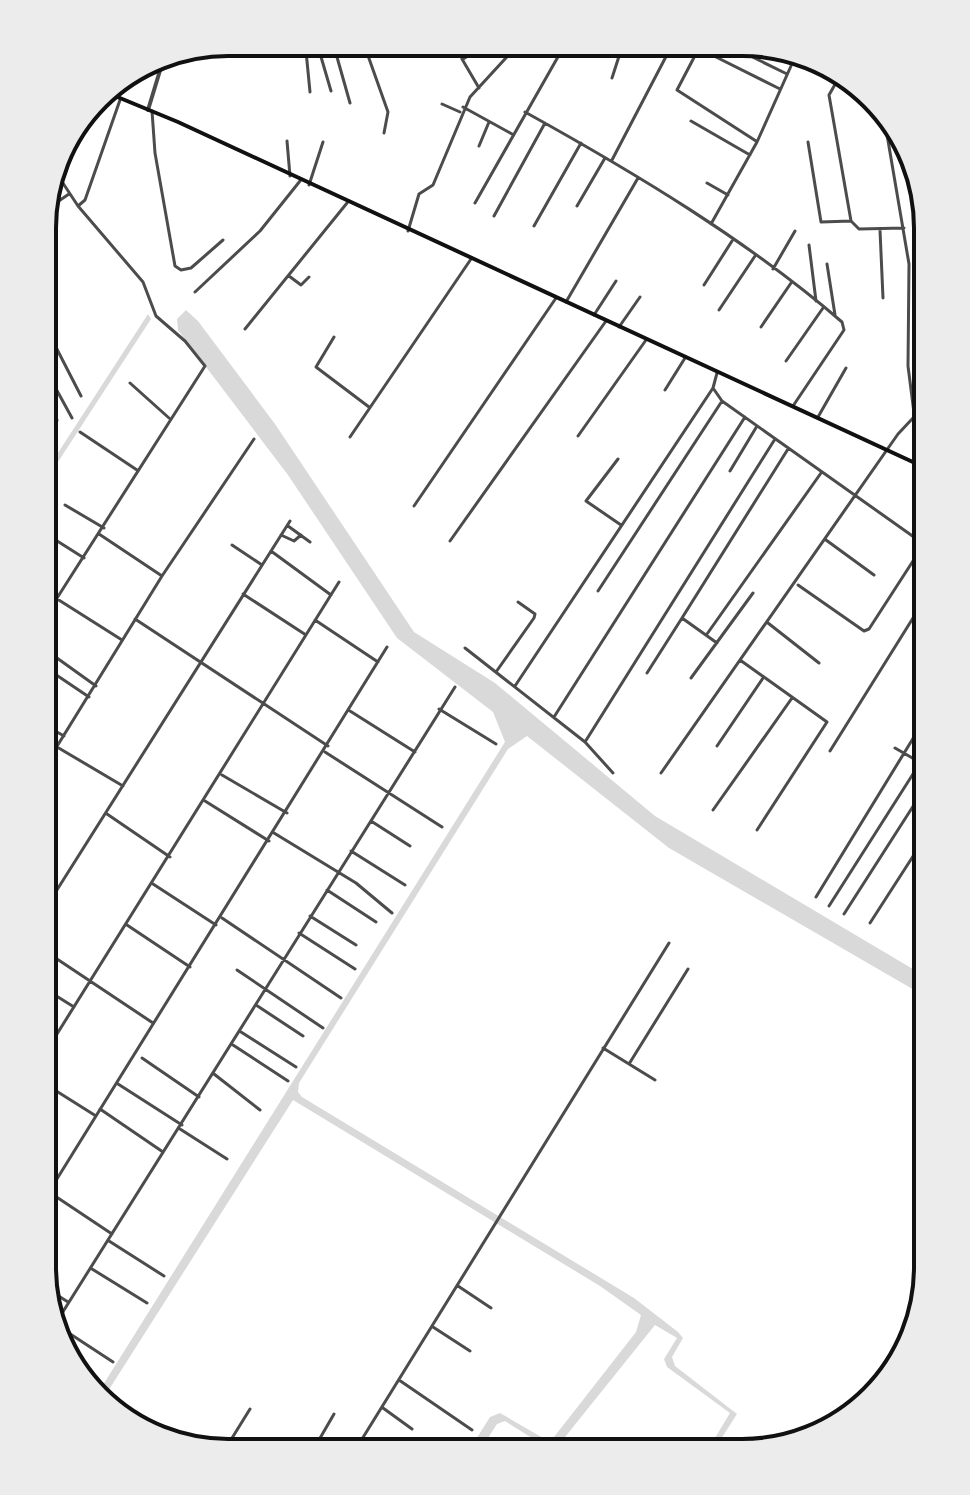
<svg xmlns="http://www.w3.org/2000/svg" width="970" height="1495" font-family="Commissioner,sans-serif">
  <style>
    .water { fill: #d9d9d9 }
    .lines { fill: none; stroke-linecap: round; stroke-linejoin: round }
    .stream { stroke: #d9d9d9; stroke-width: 2 }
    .minor { stroke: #4c4c4c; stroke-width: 3 }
    .tertiary { stroke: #4c4c4c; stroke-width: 4 }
    .secondary { stroke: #111; stroke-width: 4 }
    .rim { fill: none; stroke: #111; stroke-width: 4 }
  </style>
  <rect width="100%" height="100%" fill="#fff"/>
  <path class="water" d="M186 310 198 321 275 424 414 632 495 683 655 816 928 978V998L669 848 527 736 508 749 299 1083 298 1092 302 1097 634 1298 678 1332 683 1338 672 1357 675 1366 737 1414 712 1453H706L730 1413 667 1367 664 1359 677 1338 655 1325 553 1452H545L543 1445 505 1421 497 1424 479 1452H468L490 1417 500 1413 543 1438 554 1437 636 1332 641 1315 600 1286 293 1100 103 1399 98 1393 505 742 493 712 397 638 288 475 178 330 177 319Z
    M148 314 151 319 43 485V476Z"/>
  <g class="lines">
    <path class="stream" d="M872 1394 890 1379"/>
    <path class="minor" d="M700 46 677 90 756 141
      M730 46 787 74
      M461 49 462 59 479 88
      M319 50 331 91
      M335 50 350 103
      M366 50 388 112 384 133
      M306 51 310 92
      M714 56 780 89
      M463 59 480 49
      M810 64 812 61
      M841 74 829 95 851 221
      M612 78 622 47
      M442 104 460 112
      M463 107 512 134
      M152 111 155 153 175 266 181 270 191 268 223 240
      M525 112C635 173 747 240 842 322L844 330 793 406
      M884 117 909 264 908 366 914 413
      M691 121 750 155
      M287 141 290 176
      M808 142 821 222 851 221
      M479 146 489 122
      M612 160 671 47
      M707 183 728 195
      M309 185 323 142
      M475 203 563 48
      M78 206 85 200 120 100
      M577 206 605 158
      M44 211 69 194
      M494 216 545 123
      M851 221 859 229 904 228
      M711 224 757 142 791 66
      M534 226 581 143
      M880 230 883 298
      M408 231 419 194 433 185 470 97 515 48
      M809 245 816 301
      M827 264 835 315
      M773 269 795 231
      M289 276 301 285 309 277
      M704 285 732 241
      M195 292 260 231 300 181
      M566 302 638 178
      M719 310 755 256
      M594 315 616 281
      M43 322 81 396
      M619 327 640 297
      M761 327 791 283
      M245 329 347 203
      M334 337 316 367 369 407
      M786 361 823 308
      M43 365 72 418
      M130 383 169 418
      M713 388 722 401 928 547
      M665 390 685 358
      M818 417 846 368
      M80 432 137 470
      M578 436 646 340
      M350 437 471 259
      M51 447 57 420 43 403 56 388
      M618 459 586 501 621 525
      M730 471 757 426
      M65 505 104 528
      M414 506 556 298
      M288 526 310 542
      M43 532 84 558
      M99 534 162 576
      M281 535 294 541 301 535
      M826 540 874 575
      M450 541 606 321
      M232 545 262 565
      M271 551 331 595
      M798 585 864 631 869 629 924 544
      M43 590 122 640
      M598 591 722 401
      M243 594 306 635
      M682 618 788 449
      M135 619 328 746
      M43 620 205 366 185 341 156 316 143 282 78 206 55 171
      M315 620 378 662
      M768 623 819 663
      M707 634 821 473
      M43 648 96 686
      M465 648 585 742 613 773
      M740 660 827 722 757 830
      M43 666 89 697
      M496 672 534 618 535 614 518 602
      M647 673 682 618 717 643
      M691 678 753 593
      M515 686 713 388 717 373
      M439 709 496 744
      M350 711 415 752
      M554 717 745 417
      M43 724 64 736
      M585 742 775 439
      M717 746 763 678
      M57 747 123 786
      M895 748 928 767
      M830 751 928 594
      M325 752 442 827
      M43 769 162 576 254 439
      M661 773 898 434 928 402
      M222 775 287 813
      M205 801 269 841
      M713 810 792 698
      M107 814 170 857
      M371 821 410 846
      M274 833 356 883 392 913
      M351 851 405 885
      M153 884 216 925
      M327 890 376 922
      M816 897 928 714
      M829 906 920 763
      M43 912 290 521
      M844 914 928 783
      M310 916 356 945
      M222 918 341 998
      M870 923 928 833
      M127 925 190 967
      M299 933 355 969
      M42 949 153 1023
      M237 970 323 1028
      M42 987 74 1007
      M256 1005 303 1036
      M241 1032 296 1067
      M233 1045 288 1081
      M603 1048 655 1080
      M42 1058 339 582
      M142 1058 199 1097
      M629 1064 688 969
      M214 1074 260 1110
      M42 1082 96 1116
      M118 1084 182 1125
      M100 1109 163 1152
      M180 1129 227 1159
      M49 1192 112 1234
      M42 1203 387 647
      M109 1241 164 1276
      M92 1269 147 1303
      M458 1286 491 1308
      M46 1288 68 1302
      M55 1324 113 1362
      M54 1326 455 687
      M433 1327 470 1351
      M399 1380 472 1430
      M94 1388 98 1390
      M383 1408 412 1429
      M224 1451 250 1409
      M312 1452 334 1414
      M354 1452 669 943"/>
    <path class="tertiary" d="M148 110 165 54"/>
    <path class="secondary" d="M103 91 178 122 928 469
      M928 373 920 319 928 283"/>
  </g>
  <path d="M0 0H970V1495H0ZM228 56H742A172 172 0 0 1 914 228V1267A172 172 0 0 1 742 1439H228A172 172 0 0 1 56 1267V228A172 172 0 0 1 228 56Z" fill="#ececec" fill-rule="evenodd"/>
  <path class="rim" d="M228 56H742A172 172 0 0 1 914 228V1267A172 172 0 0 1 742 1439H228A172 172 0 0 1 56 1267V228A172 172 0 0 1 228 56Z"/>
</svg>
